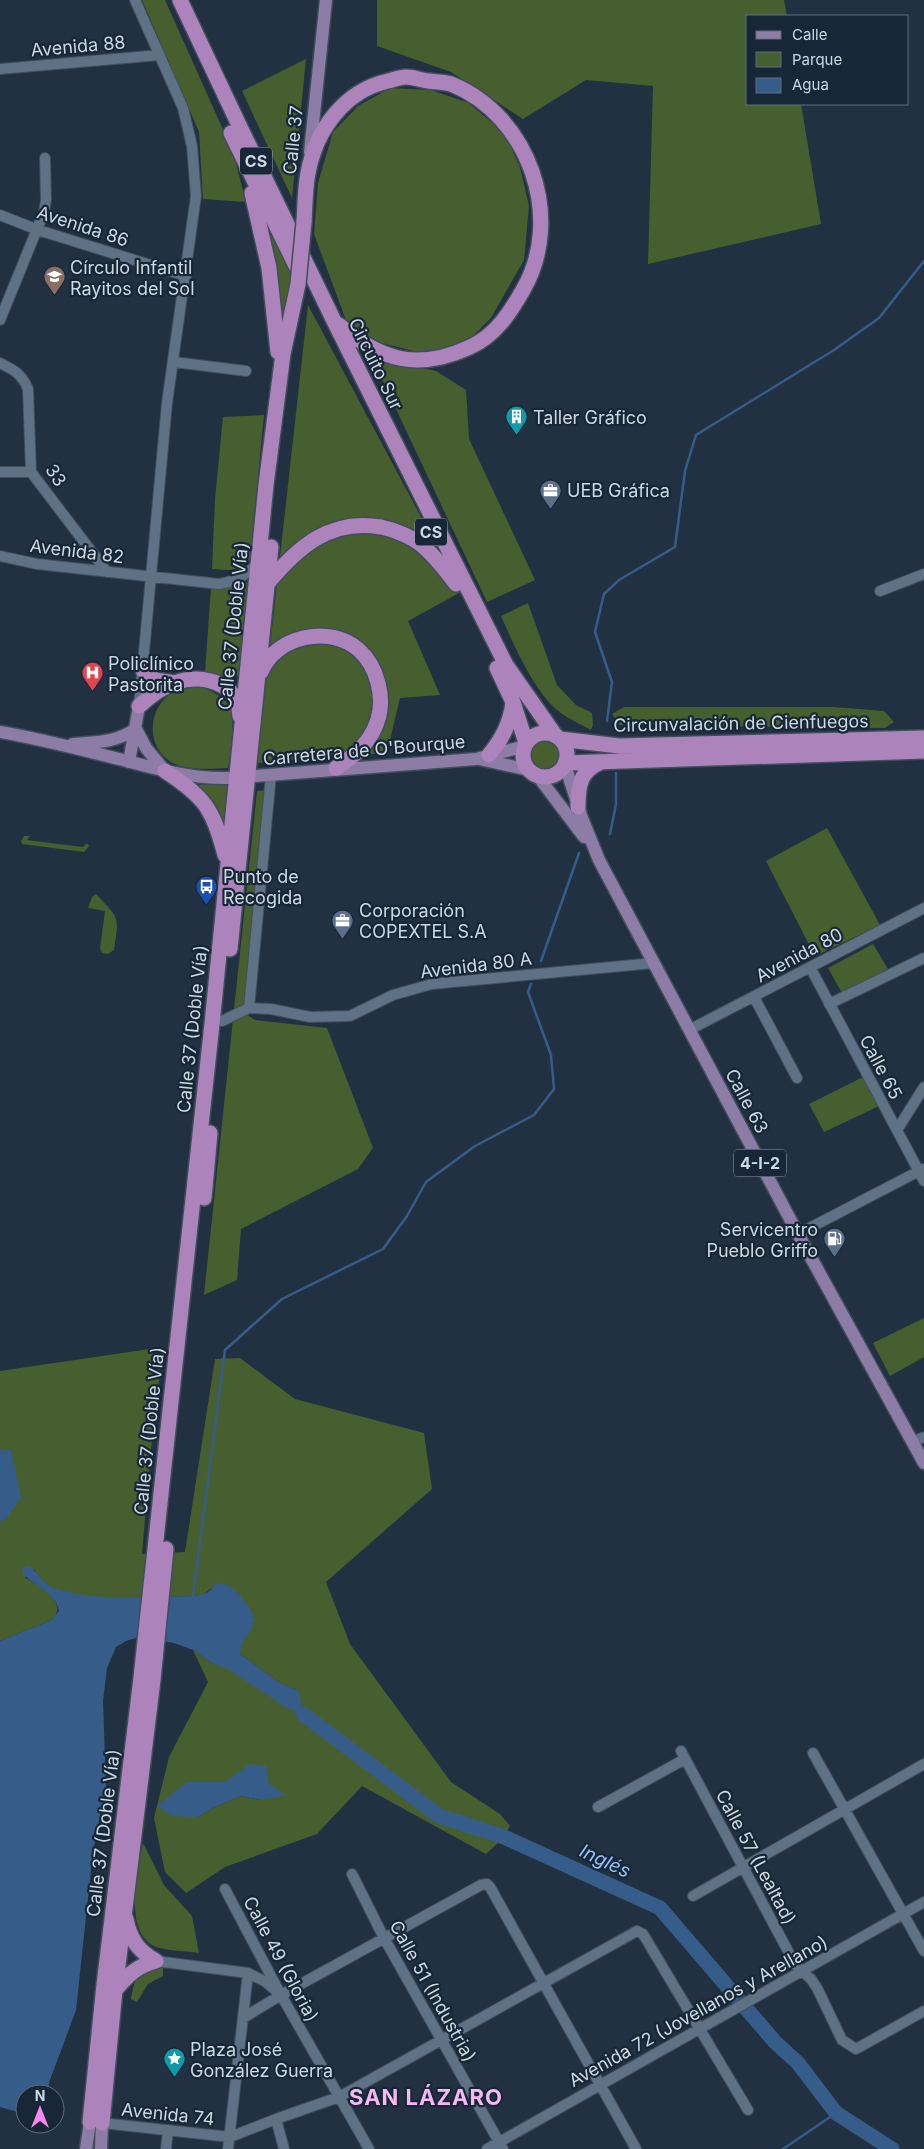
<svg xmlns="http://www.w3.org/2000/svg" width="924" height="2149" font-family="Inter,sans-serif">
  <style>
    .green { fill: #475f2f; fill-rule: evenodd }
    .water { fill: #365d8a }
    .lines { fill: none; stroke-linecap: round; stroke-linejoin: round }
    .stream { stroke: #365d8a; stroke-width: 2.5 }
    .river { stroke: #365d8a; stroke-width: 15 }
    .minor-casing { stroke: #404e5c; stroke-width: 12 }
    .major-casing { stroke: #404e5c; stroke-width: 15 }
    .highway-casing { stroke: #404e5c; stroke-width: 18 }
    .minor { stroke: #5f7184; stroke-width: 10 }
    .major { stroke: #8d7ca5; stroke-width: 12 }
    .highway { stroke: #ac84bb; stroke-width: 15 }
    .highway-bridge-casing { stroke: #404e5c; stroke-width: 18; stroke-linecap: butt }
    .highway-bridge { stroke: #ac84bb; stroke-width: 15 }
    .labels { text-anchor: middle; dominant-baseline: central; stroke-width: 4.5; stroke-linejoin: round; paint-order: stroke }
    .shield { fill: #172737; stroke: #97a3af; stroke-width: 1 }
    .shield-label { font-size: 16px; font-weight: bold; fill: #ced8e3 }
    .street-label { font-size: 18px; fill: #ced8e3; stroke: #172737 }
    .poi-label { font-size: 18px; fill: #ced8e3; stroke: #172737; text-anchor: start }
    .water-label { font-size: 19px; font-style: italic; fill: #93c2f9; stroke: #172737 }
    .district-label { font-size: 22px; font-weight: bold; letter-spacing: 1px; fill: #f5b8f0; stroke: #172737 }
  </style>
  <rect width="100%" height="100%" fill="#213141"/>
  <path class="green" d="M142 0H165L233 152 246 202 203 199 199 132Z
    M377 0H784L787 16H748V104H801L821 224 648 264 653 86 586 80 523 119 451 72 377 46Z
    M306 59 292 198 242 91Z
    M390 88 431 90 469 103 505 134 520 167 529 206 524 260 491 318 465 344 425 354 378 342 347 323 314 234 318 183 333 132 358 106Z
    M266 215 292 267 283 332 276 270Z
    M308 305 461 592 408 621 440 695 400 698 387 753 257 763Z
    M371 356 436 371 466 390 469 439 535 580 487 602Z
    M264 415 250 558C240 573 228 570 212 569L215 499 223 417Z
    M244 580 250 586 244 665 237 676H233L232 686 205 673 211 587Z
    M528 603 557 685 576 705 592 713 593 725 591 730C580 724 567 718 557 710 534 691 513 643 501 616Z
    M200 687C212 691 225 697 231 709 235 720 230 757 228 768 212 769 181 771 168 760 145 743 149 706 173 692 182 688 191 688 200 687Z
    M624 707H833L884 711 894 722 885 728 620 725 612 714Z
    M528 754a17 17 0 1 1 34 0a17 17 0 1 1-34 0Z
    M228 783 224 827 195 785Z
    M267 790 246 1014 255 1020 327 1028 373 1148 358 1169 241 1229 237 1280 204 1295 257 791Z
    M827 828 880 925 815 956 766 861Z
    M24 836H30L27 840 83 847 87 843 89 846 84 852 22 844 21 841Z
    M96 894C120 920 119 915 114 950L108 954 102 953 100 948 105 911 88 908 92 897Z
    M873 944 888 969 842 993 828 968Z
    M863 1077 879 1106 824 1132 809 1104Z
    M924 1318V1357L890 1376 873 1343Z
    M163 1347 151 1449 142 1554 185 1552 215 1359 240 1358 295 1399 424 1433 432 1489 326 1582 350 1644 451 1782 500 1814 510 1826 504 1837 486 1854 362 1786 317 1834 225 1867 186 1893 165 1872 154 1818 169 1757 208 1682 193 1650 212 1663 299 1691 280 1683 240 1654V1645L254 1623 215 1585 203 1595 193 1596C156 1597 79 1604 48 1587 41 1583 38 1576 34 1569L25 1577C38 1586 70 1602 52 1620L0 1641V1520L3 1522 11 1450H0V1371ZM187 1782H225L261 1800 240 1796 213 1808 198 1817Z
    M143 1843 164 1885 192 1916 199 1953C187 1951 167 1951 156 1947 122 1932 138 1871 143 1843Z
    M157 1967 163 1968V1976L148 1984 137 2002 131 1999C134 1979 137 1973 157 1967Z"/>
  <path class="water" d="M0 1450H11L21 1498 3 1522 0 1520Z
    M28 1566C37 1568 39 1584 57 1589 101 1602 148 1597 193 1596 198 1595 203 1595 208 1592 212 1589 214 1583 220 1583 232 1582 256 1611 254 1622 251 1635 240 1640 240 1654L280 1683 299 1691 303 1714 285 1707 228 1669 212 1663 193 1650 174 1643 139 1637 126 1641 116 1647 107 1668 103 1701 106 1787 93 1851 76 2010 50 2080 47 2094H25V2114L0 2107V1641L52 1620 59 1611C56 1593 33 1585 22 1573L23 1568Z
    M250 1764 266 1766 269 1784 286 1795 261 1800 240 1796 213 1808 198 1817 172 1816 157 1806 187 1782H225Z"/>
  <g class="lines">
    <path class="stream" d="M607 721 612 682 595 632 604 594 619 580 675 547 685 471 696 435 834 350 879 318 924 261
      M610 834 616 804V773
      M541 961 579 853
      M193 1596 225 1350 282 1299 383 1249 407 1216 426 1182 475 1146 534 1115 554 1089 551 1055 528 992 531 984
      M783 2149 836 2113"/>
    <path class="river" d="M303 1714 439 1816 504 1837 660 1908 775 2042 798 2063 836 2113 892 2149"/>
    <defs>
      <path id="minor" d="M135 0 183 108 192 146 196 196 167 403 139 706
        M0 69 160 55
        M0 215 38 230 186 276
        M0 320 44 212 46 200 45 158
        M174 362 246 371
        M0 363C14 370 22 374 28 389L31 472 107 572
        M0 472H31
        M0 556 37 564 219 584C236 581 246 576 258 563
        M880 591 924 574
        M810 967 924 1181
        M754 997 797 1078
        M829 1004 924 958
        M249 1008 271 775
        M222 1021 249 1008 271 1009 310 1017 350 1016 393 995 432 984 654 963
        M689 1030 924 908
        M897 1130 924 1087
        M798 1234 923 1169
        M912 1442 924 1437
        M681 1751 796 1966 811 1979 817 1988 842 2040 856 2049 924 2011
        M813 1753 924 1951
        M598 1807 685 1759
        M352 1874 384 1938 503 2149
        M225 1889 281 1995 369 2149
        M693 1896 924 1764
        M156 1961 248 1973 266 1982 276 1991
        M243 2018 281 1995 481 1885 487 1884 490 1887 636 2149
        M276 2119 284 2149
        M102 2123 230 2137 276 2119 339 2097 637 1931 643 1934 748 2110
        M166 2149 168 2130
        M228 2149 248 1973
        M487 2149 924 1902"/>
      <path id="major" d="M310 152 326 0
        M136 729 146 748 165 771
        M0 732C41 739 82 750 123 760 157 769 192 779 228 778
        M73 744C98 742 114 743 136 729
        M479 759 529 770
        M129 762 139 706
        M565 765 582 818 599 860 798 1234 924 1463
        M537 775 584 837
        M255 776 476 759 525 746
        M86 2149 90 2122
        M101 2149 102 2123"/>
      <path id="highway" d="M180 0 239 125 334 321 506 665 555 735
        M231 133 300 274
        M252 193 269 268 278 352
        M304 222C305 206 305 188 308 173 316 130 344 91 388 81 393 80 400 77 406 77 413 77 421 80 428 81 436 82 444 82 451 84 529 115 565 218 523 290 510 313 495 336 470 347 418 371 382 361 339 325
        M267 584C298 547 330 518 381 527 396 530 415 538 426 549 437 559 447 572 456 584
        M497 668 513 702 526 743
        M143 670 155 680 175 683
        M261 672C275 636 330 624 359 650 369 659 375 671 378 683 388 721 367 749 336 768
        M139 706C150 697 161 687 175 683 196 675 226 679 237 701 239 705 239 711 240 716
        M523 755a22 22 0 1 1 44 0a22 22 0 1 1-44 0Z
        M560 739 619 746 924 738
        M489 755C502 739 510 724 513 703
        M565 763 924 751
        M165 771C205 797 213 809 225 855
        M578 807C578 785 580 771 601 762
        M230 949 271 547
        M204 1198 210 1133
        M126 1919C130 1939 138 1951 156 1961
        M115 1990C128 1975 137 1966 156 1961
        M90 2122 104 1985 141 1678 212 1024 266 485 283 354 298 284
        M102 2123 115 1990 153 1680 166 1549"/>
    </defs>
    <use href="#minor" class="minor-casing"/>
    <use href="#major" class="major-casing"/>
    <use href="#highway" class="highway-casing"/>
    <use href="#minor" class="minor"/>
    <use href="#major" class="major"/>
    <use href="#highway" class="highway"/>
    <defs>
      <path id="highway-bridge" d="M298 284 304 222"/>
    </defs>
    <use href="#highway-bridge" class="highway-bridge-casing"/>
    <use href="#highway-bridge" class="highway-bridge"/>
  </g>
  <defs>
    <symbol id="school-pin" viewBox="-11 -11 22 30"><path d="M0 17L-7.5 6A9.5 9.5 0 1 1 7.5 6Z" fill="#8d6e63" stroke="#172737"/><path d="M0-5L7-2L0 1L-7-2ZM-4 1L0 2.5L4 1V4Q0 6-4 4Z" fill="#fff"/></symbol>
    <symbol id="building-pin" viewBox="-11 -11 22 30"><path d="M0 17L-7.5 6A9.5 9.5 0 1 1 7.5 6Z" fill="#0f9aa8" stroke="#172737"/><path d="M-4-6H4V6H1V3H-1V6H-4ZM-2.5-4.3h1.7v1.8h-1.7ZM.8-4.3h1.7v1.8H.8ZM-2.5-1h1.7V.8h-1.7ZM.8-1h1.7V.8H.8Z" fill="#fff"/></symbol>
    <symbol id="office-pin" viewBox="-11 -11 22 30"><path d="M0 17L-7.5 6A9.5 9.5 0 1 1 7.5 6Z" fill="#5c6f8a" stroke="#172737"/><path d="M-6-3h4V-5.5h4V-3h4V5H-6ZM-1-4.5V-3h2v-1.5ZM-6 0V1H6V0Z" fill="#fff"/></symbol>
    <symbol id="hospital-pin" viewBox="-11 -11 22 30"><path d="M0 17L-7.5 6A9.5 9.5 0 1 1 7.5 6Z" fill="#e0444e" stroke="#172737"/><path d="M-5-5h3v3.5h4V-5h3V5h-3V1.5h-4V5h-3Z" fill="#fff"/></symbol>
    <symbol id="bus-pin" viewBox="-11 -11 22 30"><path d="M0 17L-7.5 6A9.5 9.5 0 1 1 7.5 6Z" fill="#1a4fb4" stroke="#172737"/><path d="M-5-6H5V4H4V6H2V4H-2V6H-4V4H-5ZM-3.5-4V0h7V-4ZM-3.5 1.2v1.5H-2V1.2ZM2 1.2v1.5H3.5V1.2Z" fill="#fff"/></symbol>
    <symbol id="fuel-pin" viewBox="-11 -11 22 30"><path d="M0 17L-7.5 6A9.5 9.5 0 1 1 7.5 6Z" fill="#5c6f8a" stroke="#172737"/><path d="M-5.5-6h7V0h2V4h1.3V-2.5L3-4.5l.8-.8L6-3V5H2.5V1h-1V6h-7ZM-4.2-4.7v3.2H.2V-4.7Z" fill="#fff"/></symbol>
    <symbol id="sight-pin" viewBox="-11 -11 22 30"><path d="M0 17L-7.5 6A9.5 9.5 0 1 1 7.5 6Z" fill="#0f9aa8" stroke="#172737"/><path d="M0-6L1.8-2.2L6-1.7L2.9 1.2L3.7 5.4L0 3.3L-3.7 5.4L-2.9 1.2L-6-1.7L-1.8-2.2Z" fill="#fff"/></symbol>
  </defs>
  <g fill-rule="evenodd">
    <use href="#school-pin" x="42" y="264" width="25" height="34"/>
    <use href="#building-pin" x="504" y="404" width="25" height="34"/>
    <use href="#office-pin" x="538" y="478" width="25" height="34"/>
    <use href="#hospital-pin" x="80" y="660" width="25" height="34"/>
    <use href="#bus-pin" x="194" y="874" width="25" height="34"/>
    <use href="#office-pin" x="330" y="908" width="25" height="34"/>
    <use href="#fuel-pin" x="822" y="1226" width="25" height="34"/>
    <use href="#sight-pin" x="162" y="2046" width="25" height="34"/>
  </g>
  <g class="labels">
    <g class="shield">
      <rect x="240" y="147.5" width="32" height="27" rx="4"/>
      <rect x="415" y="518.5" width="32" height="27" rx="4"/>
      <rect x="734" y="1149.5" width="52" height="27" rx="4"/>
    </g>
    <g class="shield-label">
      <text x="256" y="161">CS</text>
      <text x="431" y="532">CS</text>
      <text x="760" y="1163">4-I-2</text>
    </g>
    <g class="street-label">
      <text transform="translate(78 46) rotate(-5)">Avenida 88</text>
      <text transform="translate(293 140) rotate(-84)">Calle 37</text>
      <text transform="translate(83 226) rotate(18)">Avenida 86</text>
      <text transform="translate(376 364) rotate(64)">Circuito Sur</text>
      <text transform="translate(56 475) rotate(56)">33</text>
      <text transform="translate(77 551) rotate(7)">Avenida 82</text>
      <text transform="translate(233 626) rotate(-84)">Calle 37 (Doble Vía)</text>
      <text transform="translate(741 723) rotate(-1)">Circunvalación de Cienfuegos</text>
      <text transform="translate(364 750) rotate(-5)">Carretera de O'Bourque</text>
      <text transform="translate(799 955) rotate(-28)">Avenida 80</text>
      <text transform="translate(476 965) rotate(-7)">Avenida 80 A</text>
      <text transform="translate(192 1029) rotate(-84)">Calle 37 (Doble Vía)</text>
      <text transform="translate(881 1067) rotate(62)">Calle 65</text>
      <text transform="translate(747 1101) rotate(62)">Calle 63</text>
      <text transform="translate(149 1431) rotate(-84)">Calle 37 (Doble Vía)</text>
      <text transform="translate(103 1833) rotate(-83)">Calle 37 (Doble Vía)</text>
      <text transform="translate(756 1857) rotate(62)">Calle 57 (Lealtad)</text>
      <text transform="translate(281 1959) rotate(62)">Calle 49 (Gloria)</text>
      <text transform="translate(433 1991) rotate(61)">Calle 51 (Industria)</text>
      <text transform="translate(698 2011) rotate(-29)">Avenida 72 (Jovellanos y Arellano)</text>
      <text transform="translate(168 2114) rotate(6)">Avenida 74</text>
    </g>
    <g class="poi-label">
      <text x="70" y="267">Círculo Infantil<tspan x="70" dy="21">Rayitos del Sol</tspan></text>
      <text x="533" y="417">Taller Gráfico</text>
      <text x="567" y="490">UEB Gráfica</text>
      <text x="108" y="663">Policlínico<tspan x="108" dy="21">Pastorita</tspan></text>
      <text x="223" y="876">Punto de<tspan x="223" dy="21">Recogida</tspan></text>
      <text x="359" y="910">Corporación<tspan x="359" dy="21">COPEXTEL S.A</tspan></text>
      <text x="818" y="1229" text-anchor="end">Servicentro<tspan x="818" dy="21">Pueblo Griffo</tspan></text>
      <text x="190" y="2049">Plaza José<tspan x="190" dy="21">González Guerra</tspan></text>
    </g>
    <g class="water-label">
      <text transform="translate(605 1861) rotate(25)">Inglés</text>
    </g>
    <g class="district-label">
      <text x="426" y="2097">SAN LÁZARO</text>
    </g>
  </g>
  <rect x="746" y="15" width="162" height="90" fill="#172737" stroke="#606e7c"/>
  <rect x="756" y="31" width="25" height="8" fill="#8d7ca5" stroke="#606e7c"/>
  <text x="792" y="40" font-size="15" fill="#ced8e3">Calle</text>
  <rect x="756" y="52" width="25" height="15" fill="#475f2f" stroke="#606e7c"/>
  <text x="792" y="65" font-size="15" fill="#ced8e3">Parque</text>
  <rect x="756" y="78" width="25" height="15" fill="#365d8a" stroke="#606e7c"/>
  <text x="792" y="90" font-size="15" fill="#ced8e3">Agua</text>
  <g transform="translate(40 2109)"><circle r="24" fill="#172737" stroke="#606e7c"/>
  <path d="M0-4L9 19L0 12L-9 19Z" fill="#f589ee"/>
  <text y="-8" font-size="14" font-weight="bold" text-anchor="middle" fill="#ced8e3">N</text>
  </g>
</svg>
